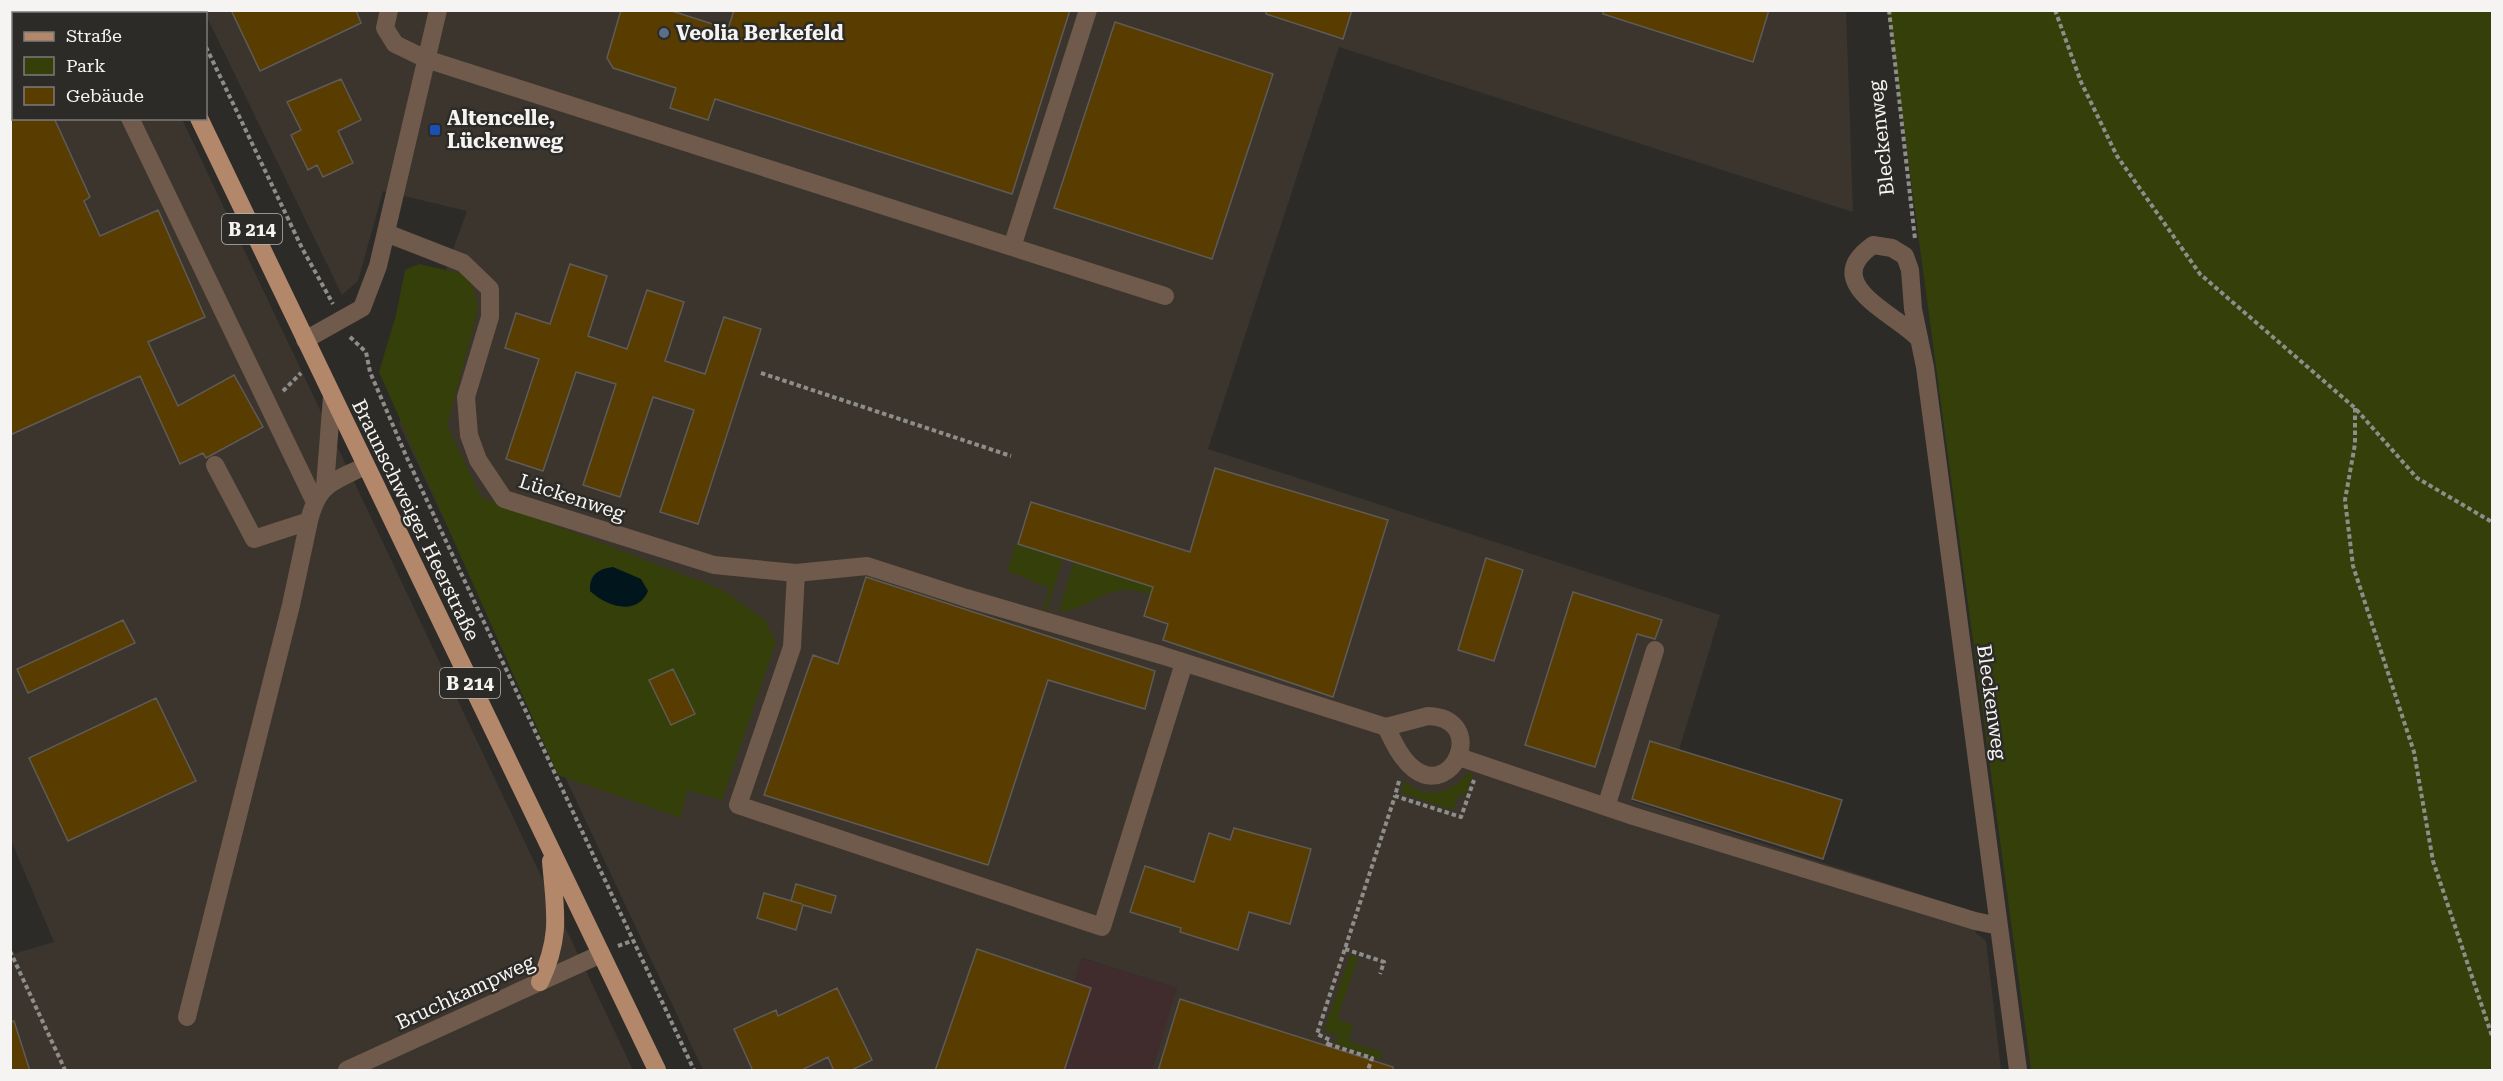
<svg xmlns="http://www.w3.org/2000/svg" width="2503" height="1081" font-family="'Roboto Serif',serif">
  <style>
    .commercial { fill: #402c2d }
    .built { fill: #3b352d }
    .green { fill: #343f0a }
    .water { fill: #01151c }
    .building { fill: #593c00; stroke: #5e5b58; stroke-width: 1.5 }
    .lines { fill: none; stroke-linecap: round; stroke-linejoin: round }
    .path { stroke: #8e8d8a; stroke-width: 4; stroke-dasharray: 4.5 3; stroke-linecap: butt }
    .minor { stroke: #6f5a4c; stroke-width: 18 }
    .major { stroke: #b2876a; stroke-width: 18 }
    .service-dot { fill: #5c6f8a; stroke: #2d2b28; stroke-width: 2 }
    .transit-dot { fill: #1a4fb4; stroke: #2d2b28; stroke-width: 2 }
    .labels { text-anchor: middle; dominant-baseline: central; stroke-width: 5; stroke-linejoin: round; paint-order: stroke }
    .shield { fill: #2d2b28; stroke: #b9b8b5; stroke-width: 1.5 }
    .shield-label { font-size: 18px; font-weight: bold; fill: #f5f4f2 }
    .poi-label { font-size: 20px; font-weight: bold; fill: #f5f4f2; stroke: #2d2b28; text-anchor: start }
    .street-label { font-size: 20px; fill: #f5f4f2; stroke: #2d2b28 }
  </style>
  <rect width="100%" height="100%" fill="#2d2b28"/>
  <path class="commercial" d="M1081 958 1178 988 1152 1070H1045Z"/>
  <path class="built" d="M11 11H131L132 13 14 14V118L182 119 633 1070H11L10 955 54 942 10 838Z
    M204 11H1846L1853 212 1339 47 1208 449 1720 615 1679 750 1650 741 1632 801 1981 914 1975 932 1986 941 2001 1070H1152L1177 988 1082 958 1045 1070H703L399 424 450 258 467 211 383 191 358 281 342 295Z"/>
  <path class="green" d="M1888 11H2492V1070H2031Z
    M419 264 463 274 473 286 478 306 473 330 447 425 481 497 721 589 765 620 776 642 722 800 687 790 681 818 558 775 379 372 396 315 405 270Z
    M1015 544 1063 559 1046 612 1043 611 1049 588 1008 571Z
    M1074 562 1177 595 1174 603C1159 598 1139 589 1123 590 1101 592 1081 611 1059 612Z
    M1469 772 1473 774 1465 796 1459 794 1453 810 1401 793 1405 781C1425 802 1452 793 1469 772Z
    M1350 955 1358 958 1337 1019 1353 1025 1348 1041 1383 1053 1381 1059 1335 1044 1338 1035 1324 1031Z"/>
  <path class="water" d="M613 567 641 579 648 591C637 617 606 606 590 591 589 575 598 569 613 567Z"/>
  <path class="building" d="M231 10H356L361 23 260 71Z
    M621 10H669L728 29 734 10H1070L1012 194 715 99 708 120 670 108 676 88 613 68 607 58Z
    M1266 10H1352L1343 39 1266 14Z
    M1603 10H1769L1753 62 1603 14Z
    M1115 22 1273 74 1212 259 1054 208Z
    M341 79 361 120 338 131 353 163 323 177 317 165 308 170 291 135 301 130 287 102Z
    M10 118H54L90 197 84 201 100 236 158 210 205 317 148 342 178 406 234 375 263 427 206 458 203 453 180 464 140 376 10 435Z
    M570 264 607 276 588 336 627 349 647 290 684 302 665 361 705 374 724 317 761 329 698 524 660 512 694 410 653 397 620 497 583 485 616 384 576 372 543 471 506 459 539 359 505 348 516 313 550 324Z
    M1215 468 1388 520 1333 697 1163 640 1168 624 1144 616 1153 587 1018 544 1031 502 1190 552Z
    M1486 558 1523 570 1494 661 1458 650Z
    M866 577 1155 671 1145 709 1048 680 988 865 764 795 813 655 838 664Z
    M1573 592 1662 620 1655 639 1637 634 1595 767 1525 745Z
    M123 620 135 643 28 693 17 669Z
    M673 669 695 714 671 725 649 680Z
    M156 698 196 781 68 841 29 758Z
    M1650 741 1842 800 1823 859 1632 799Z
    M1234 828 1311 849 1290 924 1249 912 1238 950 1180 932 1181 928 1130 912 1145 866 1194 882 1209 833 1230 840Z
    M796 884 836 896 831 913 803 905 796 930 757 918 764 893 802 904 791 901Z
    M977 949 1091 988 1064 1071H935Z
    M837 988 872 1060 850 1071H834L828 1057 800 1071H753L734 1029 776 1010 778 1016Z
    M1180 999 1393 1067V1071H1158Z
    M14 1021 30 1071H10V1022Z"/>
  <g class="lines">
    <path class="path" d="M188 10 190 14
      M1889 10 1915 239
      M2055 10 2081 82 2117 156 2200 274 2355 408 2417 478 2492 522
      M206 47 302 248 333 304
      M350 337 366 352 370 372 407 458 694 1070
      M761 373 1011 456
      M283 391 301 373
      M2355 408V444L2345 500 2353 566 2414 752 2433 861 2492 1036
      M1399 781 1395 796 1461 817 1474 780
      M618 946 632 941
      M1345 949 1384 962 1380 974
      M10 951 65 1070
      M1328 1044 1372 1058 1368 1070
      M1327 1046 1330 1040 1317 1034 1395 796"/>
    <path class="minor" d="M389 10 385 28 395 44 426 59 1165 296
      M130 118 314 500
      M386 233 463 263 490 289V317L466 397 469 435 478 460 504 499 714 565 796 573 867 566 966 598 1161 655 1386 727
      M1012 247 1088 10
      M1919 339C1895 313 1818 284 1873 245L1892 248 1905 256 1910 270 1913 309 1925 367 2018 1070
      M305 340 362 308 378 266 438 10
      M215 465 254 539 309 521C318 483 333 482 365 466
      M325 486 332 397
      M796 573 792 647 738 805 1102 927 1184 663
      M1428 716C1488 718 1454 799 1414 769 1401 759 1393 741 1386 727Z
      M1459 757 1633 816 1975 921 1999 926
      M1606 807 1655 650
      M187 1017 291 605 309 521
      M347 1070 601 954"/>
    <path class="major" d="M148 10 149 14
      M199 118 657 1070
      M540 982C562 935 555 910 551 861"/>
  </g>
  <circle class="service-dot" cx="664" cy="33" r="6"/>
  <rect class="transit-dot" x="429" y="124" width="12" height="12" rx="3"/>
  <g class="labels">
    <g class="shield">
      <rect x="222" y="214" width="60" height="30" rx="4.5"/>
      <rect x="440" y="668" width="60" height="30" rx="4.5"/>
    </g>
    <g class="shield-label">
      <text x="252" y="229">B 214</text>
      <text x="470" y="683">B 214</text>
    </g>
    <g class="poi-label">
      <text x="676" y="33">Veolia Berkefeld</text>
      <text x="447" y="118">Altencelle,<tspan x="447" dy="23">Lückenweg</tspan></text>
    </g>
    <g class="street-label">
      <text transform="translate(1881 138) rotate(-96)">Bleckenweg</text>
      <text transform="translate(572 497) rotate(18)">Lückenweg</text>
      <text transform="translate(416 520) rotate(64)">Braunschweiger Heerstraße</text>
      <text transform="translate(1992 702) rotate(82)">Bleckenweg</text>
      <text transform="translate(465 992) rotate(-25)">Bruchkampweg</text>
    </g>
  </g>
  <rect width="2503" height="1081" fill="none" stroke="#f5f4f2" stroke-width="24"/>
  <rect x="12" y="12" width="195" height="108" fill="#2d2b28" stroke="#7d7b79" stroke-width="1.5"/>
  <rect x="24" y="32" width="30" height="9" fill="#b2876a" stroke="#7d7b79" stroke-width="1.5"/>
  <text x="66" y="42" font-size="18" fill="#f5f4f2">Straße</text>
  <rect x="24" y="57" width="30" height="18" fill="#343f0a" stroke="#7d7b79" stroke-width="1.5"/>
  <text x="66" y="72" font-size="18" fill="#f5f4f2">Park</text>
  <rect x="24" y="87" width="30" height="18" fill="#593c00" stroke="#7d7b79" stroke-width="1.5"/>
  <text x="66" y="102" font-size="18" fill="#f5f4f2">Gebäude</text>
</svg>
